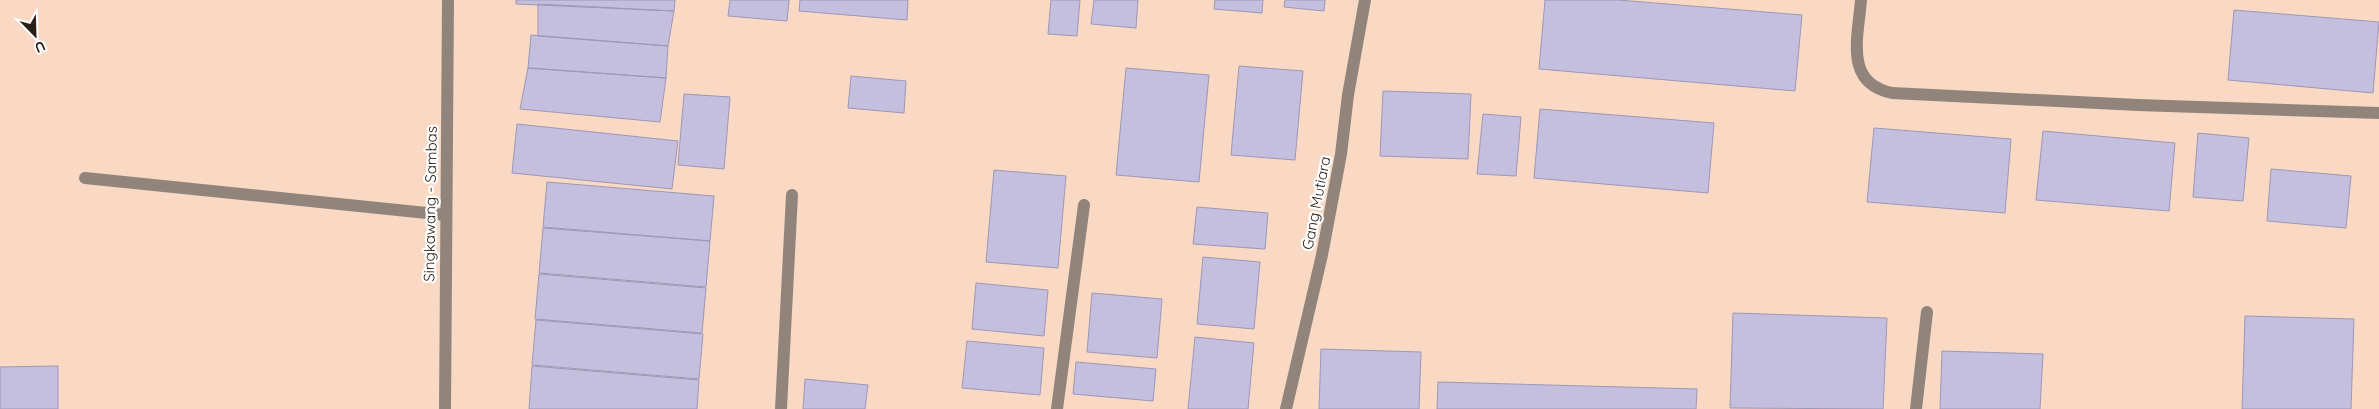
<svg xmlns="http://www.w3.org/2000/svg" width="2379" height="409" font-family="Quicksand,sans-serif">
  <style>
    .building { fill: #c5bfdf; stroke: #9d97b6 }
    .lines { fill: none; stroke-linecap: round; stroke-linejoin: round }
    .minor { stroke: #91857b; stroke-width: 12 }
    .labels { text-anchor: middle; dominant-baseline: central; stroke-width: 4.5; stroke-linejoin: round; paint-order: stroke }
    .street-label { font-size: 15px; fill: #2b2018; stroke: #fff }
  </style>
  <rect width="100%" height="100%" fill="#f9d9c4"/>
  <path class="building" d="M516 0H675L674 11 516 4Z
    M730 0H789L787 21 728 16Z
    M800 0H908L907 20 799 11Z
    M1051 0H1080L1077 36 1048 34Z
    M1094 0H1138L1136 28 1091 24Z
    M1215 0H1263L1262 13 1214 9Z
    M1285 0H1325L1324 11 1284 7Z
    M1545 0H1618L1802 15 1795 91 1539 69Z
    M538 4 674 11 668 46 538 36Z
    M2234 10 2379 22 2373 93 2228 80Z
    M531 35 668 46 666 78 528 68Z
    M1239 66 1303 71 1295 160 1231 155Z
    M528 68 666 78 660 122 520 109Z
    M1126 68 1209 75 1199 182 1116 175Z
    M851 76 906 81 904 113 848 108Z
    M1383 91 1471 94 1468 159 1380 156Z
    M684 94 730 97 724 169 678 165Z
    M1540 109 1714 123 1708 193 1534 178Z
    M1483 114 1521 117 1516 176 1477 174Z
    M517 124 678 141 672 189 512 173Z
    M1874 128 2011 139 2005 213 1867 202Z
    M2043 131 2175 143 2169 211 2036 200Z
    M2198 133 2249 138 2243 201 2193 197Z
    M2271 169 2351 176 2346 228 2267 221Z
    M994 170 1066 176 1058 268 986 262Z
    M547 182 714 196 710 241 543 227Z
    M1197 207 1268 213 1265 249 1193 244Z
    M543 228 710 241 706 287 539 273Z
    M1203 257 1260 262 1254 329 1197 324Z
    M539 274 706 288 702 333 535 319Z
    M976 283 1048 290 1044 336 972 329Z
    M1092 293 1162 299 1157 358 1087 352Z
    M1733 313 1887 318 1883 409 1730 408Z
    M2245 316 2354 319 2351 409H2242Z
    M536 320 703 334 699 379 532 365Z
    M1195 337 1254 343 1248 409H1188Z
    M967 341 1044 348 1040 395 962 388Z
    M1321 349 1421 352 1419 409H1319Z
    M1942 351 2043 354 2040 409H1940Z
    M1076 362 1156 369 1153 401 1073 394Z
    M58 366V409H0V367Z
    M532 366 699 380 697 409H529Z
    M805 379 868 385 865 409H803Z
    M1438 382 1697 389 1696 409H1437Z"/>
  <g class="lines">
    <path class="minor" d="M1861 0C1858 38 1844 83 1892 93L2138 105 2379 113
      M85 178 446 215
      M445 409 448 0
      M781 409 792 195
      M1057 409 1084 205
      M1286 409 1322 255 1341 154 1348 95 1365 0
      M1916 409 1927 312"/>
  </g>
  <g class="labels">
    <g class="street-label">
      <text transform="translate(1316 203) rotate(-79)">Gang Mutiara</text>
      <text transform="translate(430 204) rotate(-89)">Singkawang - Sambas</text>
    </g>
  </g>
  <g transform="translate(35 35) rotate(157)" stroke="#ffffff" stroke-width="4" paint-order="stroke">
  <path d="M0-4L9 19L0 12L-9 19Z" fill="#2b2018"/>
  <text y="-8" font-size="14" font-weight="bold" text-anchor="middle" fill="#2b2018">U</text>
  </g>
</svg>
